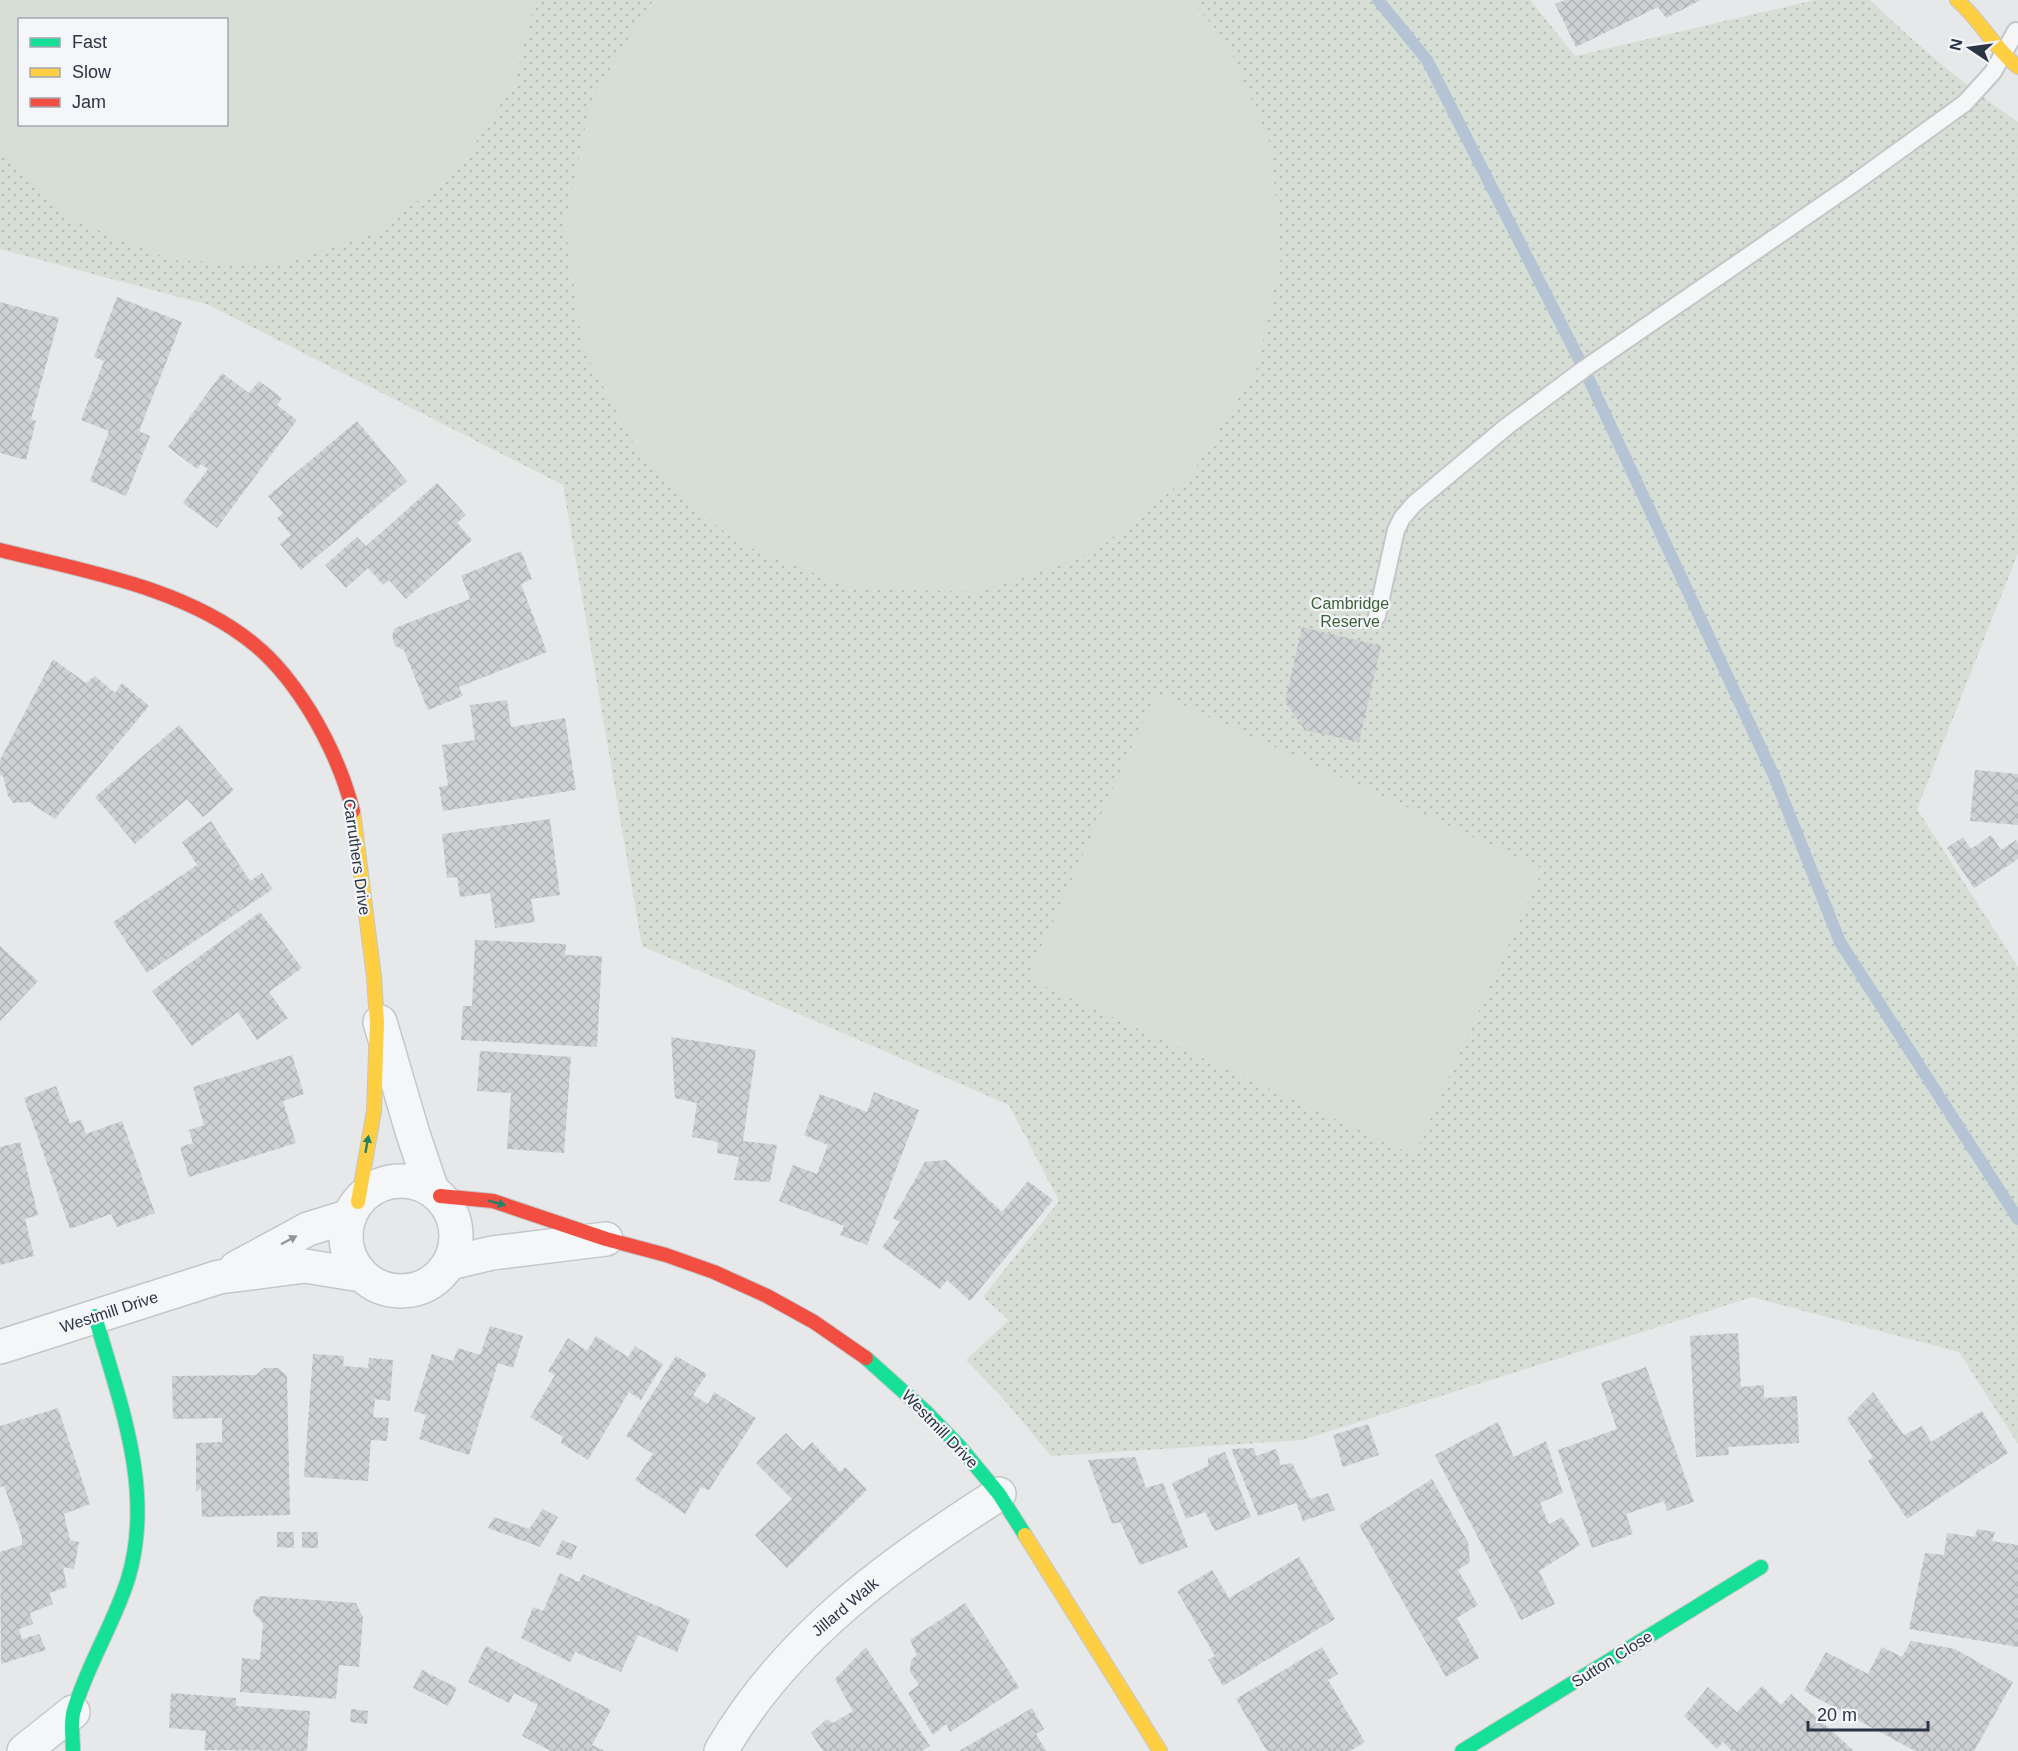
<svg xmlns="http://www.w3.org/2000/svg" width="2018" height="1751" font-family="Arial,sans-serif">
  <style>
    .grass { fill: url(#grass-dots); fill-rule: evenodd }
    .garden { fill: #d6ded6; fill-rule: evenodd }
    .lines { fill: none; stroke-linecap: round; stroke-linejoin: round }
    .stream { stroke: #b4c4d5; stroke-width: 12 }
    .building { fill: url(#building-cross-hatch) }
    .lane-casing { stroke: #c4c6c8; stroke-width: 20 }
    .street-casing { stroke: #c4c6c8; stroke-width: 36 }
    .fast-casing { stroke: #c4c6c8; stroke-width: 16 }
    .slow-casing { stroke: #c4c6c8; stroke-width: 16 }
    .jam-casing { stroke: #c4c6c8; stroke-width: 16 }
    .lane { stroke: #f5f6f7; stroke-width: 16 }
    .street { stroke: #f5f6f7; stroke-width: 33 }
    .fast { stroke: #16e098; stroke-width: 14 }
    .slow { stroke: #ffcf43; stroke-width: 14 }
    .jam { stroke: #f24e42; stroke-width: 14 }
    .oneway { fill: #22816a }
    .oneway2 { fill: #90959e }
    .labels { text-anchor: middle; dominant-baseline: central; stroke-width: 4.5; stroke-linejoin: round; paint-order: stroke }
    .park-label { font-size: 16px; fill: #3f6138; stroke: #f4f6f9 }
    .street-label { font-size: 16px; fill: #2b3445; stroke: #f4f6f9 }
  </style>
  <defs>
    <pattern id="grass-dots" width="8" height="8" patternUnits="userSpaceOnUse" patternTransform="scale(1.5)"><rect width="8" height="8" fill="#d6ded6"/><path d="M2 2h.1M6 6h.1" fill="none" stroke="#b8bfb9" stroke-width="1.8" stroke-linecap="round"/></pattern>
    <pattern id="building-cross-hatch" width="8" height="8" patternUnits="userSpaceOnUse" patternTransform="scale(1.5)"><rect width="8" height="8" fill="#ced0d3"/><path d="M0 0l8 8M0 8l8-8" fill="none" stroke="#b1b3b6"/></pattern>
  </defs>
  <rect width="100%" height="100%" fill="#e6e8ea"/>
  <path class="grass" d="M0 0H1530L1575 56 1815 0H1870C1917 45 1965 86 2018 122V553L1917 809 2018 967V1444L1959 1352 1752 1297 1302 1440 1051 1456 1002 1397 966 1360 1009 1320 983 1297 1059 1201 1009 1105 642 946 563 485 209 305 0 249ZM20 20H226V124H20Z"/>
  <path class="garden" d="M0 0H535L515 82 458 170 375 233 276 265 172 260 75 221 0 153ZM20 20H226V124H20Z
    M655 0H1190L1227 42 1271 146 1281 258 1257 368 1192 474 1094 552 976 592 851 588 736 542 642 459 583 349 565 225 590 103 648 6Z
    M1156 693 1543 869 1414 1155 1027 978Z"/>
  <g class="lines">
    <path class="stream" d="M1378 0 1427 60 1584 369 1774 776 1840 942 2018 1219"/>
  </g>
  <path class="building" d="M1565 0H1701L1666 18 1658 7 1576 47 1555 4Z
    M117 297 182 322 139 431 150 436 126 496 90 481 109 431 81 420 104 361 94 357Z
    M0 302 59 318 31 419 36 421 26 460 0 453Z
    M222 373 249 393 259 381 282 398 277 405 297 420 217 528 183 503 208 469 201 464 197 469 168 447Z
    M357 421 407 481 301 570 280 544 291 535 277 518 283 513 268 496Z
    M437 483 466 515 457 523 472 540 406 599 389 580 383 585 368 568 346 588 325 565 357 537 366 546Z
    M521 551 532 579 521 584 547 652 459 687 463 696 428 710 404 650 395 646 392 636 395 628 470 599 461 576Z
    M1302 627 1381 646 1359 742 1305 730 1285 702Z
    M53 659 86 683 95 676 115 693 122 683 149 706 55 819 29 802 13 803 8 796 3 776 0 775V760Z
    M507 700 511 727 565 718 576 790 443 811 439 787 448 785 442 745 475 740 470 705Z
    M179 725 234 790 203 817 187 799 135 844 95 797Z
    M1975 770 2018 774V825L1970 821Z
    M550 819 560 895 531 899 535 922 495 928 490 893 460 897 457 877 447 878 442 834Z
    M211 821 250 881 262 873 273 889 147 973 113 922 197 865 182 842Z
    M1991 835 2001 850 2016 840 2018 844V859L1974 888 1947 848 1963 837 1971 849Z
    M260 912 302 968 269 992 288 1018 257 1040 238 1012 192 1046 152 991Z
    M475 940 566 944 565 955 602 956 597 1047 461 1040 463 1006H472Z
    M0 946 38 981 0 1021Z
    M671 1037 756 1050 743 1141 777 1145 770 1182 734 1180 739 1157 717 1153 718 1142 692 1137 697 1103 675 1098Z
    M480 1051 571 1057 564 1153 507 1149 511 1093 477 1091Z
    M292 1055 304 1094 283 1101 296 1143 189 1177 180 1147 193 1143 189 1130 204 1125 193 1087Z
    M56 1086 70 1123 81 1120 86 1134 122 1121 155 1213 117 1227 111 1214 70 1229 24 1098Z
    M874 1092 919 1110 867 1245 840 1235 844 1226 779 1201 793 1165 817 1174 828 1145 804 1135 820 1094 867 1112Z
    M20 1142 38 1215 25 1219 34 1256 0 1265V1147Z
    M946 1160 1002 1212 1028 1181 1053 1200 970 1301 947 1280 940 1289 882 1247 900 1222 893 1218 925 1162Z
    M490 1326 523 1336 513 1368 498 1363 469 1455 419 1439 426 1415 414 1411 432 1354 453 1361 458 1348 480 1355Z
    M1738 1333 1741 1387 1764 1385V1398L1797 1396 1799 1443 1728 1447 1729 1455 1696 1457 1690 1336Z
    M596 1336 628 1357 635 1346 663 1364 641 1400 629 1392 588 1460 561 1443 563 1437 530 1417 555 1375 548 1371 568 1338 587 1351Z
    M313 1354 344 1356 343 1366 368 1368 369 1358 393 1360 390 1401 375 1399 373 1417 389 1418 387 1441 371 1440 368 1481 304 1477Z
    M676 1356 707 1374 693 1395 708 1404 714 1392 756 1418 709 1490 701 1487 685 1514 635 1480 653 1454 626 1436Z
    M1646 1367 1694 1502 1667 1511 1664 1501 1626 1514 1633 1534 1592 1548 1558 1450 1617 1429 1601 1383Z
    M264 1368H278L287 1376 290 1515 202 1517 201 1488 196 1492V1443L222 1442V1418L173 1419 172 1376 256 1375Z
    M1873 1392 1904 1435 1922 1426 1931 1442 1982 1411 2008 1453 1907 1519 1868 1461 1873 1457 1847 1419Z
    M58 1408 90 1504 64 1514 70 1540 79 1542 74 1569 63 1567 67 1587 49 1593 53 1604 30 1613 33 1624 19 1629 22 1639 39 1634 46 1650 1 1664 0 1552 22 1545V1537L4 1486 0 1487V1426Z
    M1498 1422 1514 1457 1546 1441 1563 1493 1540 1503 1549 1524 1562 1517 1580 1545 1539 1571 1555 1604 1521 1620 1435 1455Z
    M1368 1424 1379 1455 1343 1467 1333 1435Z
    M786 1433 803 1451 812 1442 840 1472 845 1467 867 1490 787 1568 755 1535 792 1499 756 1463Z
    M1254 1448 1256 1456 1276 1449 1281 1465 1292 1463 1310 1499 1328 1493 1335 1510 1303 1521 1296 1503 1258 1516 1231 1449Z
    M1225 1452 1251 1517 1215 1531 1205 1512 1186 1519 1172 1483 1208 1466V1458Z
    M1135 1457 1146 1488 1163 1483 1188 1547 1140 1565 1120 1522 1112 1524 1088 1460Z
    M1432 1479 1468 1542 1470 1562 1458 1570 1478 1605 1457 1618 1479 1658 1446 1677 1359 1525Z
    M543 1509 558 1517 540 1547 488 1528 494 1517 529 1529Z
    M1977 1529 1995 1532 1992 1541 2018 1545V1647L1909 1629 1925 1553 1944 1555 1947 1533 1975 1537Z
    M277 1532H294V1548L277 1547Z
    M302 1532H318V1548H302Z
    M562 1540 577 1546 571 1560 556 1554Z
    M1299 1557 1335 1619 1223 1686 1208 1660 1215 1656 1177 1591 1212 1570 1229 1598Z
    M560 1573 579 1582 583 1574 690 1620 677 1652 638 1635 621 1672 575 1652 570 1662 521 1638 533 1607 543 1611Z
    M260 1596 356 1603 363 1617 359 1667 339 1665 336 1699 240 1692 242 1658 260 1660 263 1623 253 1613 254 1602Z
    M965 1603 1019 1687 950 1732 946 1724 933 1735 908 1693 919 1685 910 1672 911 1660 917 1655 910 1640Z
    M1911 1641 1955 1649 2013 1682 1974 1751H1915L1804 1691 1826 1652 1868 1674 1882 1647 1902 1657Z
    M486 1646 611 1710 592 1745 605 1751H551L522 1736 538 1705 514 1693 509 1703 468 1682Z
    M866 1647 930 1746 922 1751H823L811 1733 827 1719 833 1723 853 1711 835 1679Z
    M1322 1647 1338 1674 1328 1680 1365 1742 1350 1751H1267L1236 1699Z
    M422 1670 457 1688 448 1706 413 1688Z
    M1762 1686 1781 1705 1791 1694 1854 1751H1732L1723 1742 1717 1749 1684 1716 1708 1687 1737 1712Z
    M171 1693 236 1698V1706L310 1711 307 1751 204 1750 206 1731 169 1728Z
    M1032 1708 1044 1729 1036 1734 1046 1751H959Z
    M351 1709 368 1711 367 1724 350 1722Z"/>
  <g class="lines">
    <defs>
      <path id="lane" d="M1377 616 1396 530 1402 518 1414 504 1506 427 1584 369 1850 186 1965 103 1993 72 2016 31"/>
      <path id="street" d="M380 1022 413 1134 432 1190
        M346 1236a55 55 0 1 1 110 0a55 55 0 1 1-110 0Z
        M450 1263 492 1253 606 1239
        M236 1268 308 1229 350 1216
        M0 1347 219 1277 305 1266 361 1275
        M24 1751 73 1712
        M721 1751C786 1638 891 1563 999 1494"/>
      <path id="fast" d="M866 1358 926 1412 960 1447 999 1494 1025 1535
        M73 1751C73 1738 70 1722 74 1710 87 1665 114 1624 128 1579 155 1490 119 1401 95 1316
        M1462 1751 1761 1567"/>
      <path id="slow" d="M1957 0C1980 20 1994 48 2018 67
        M353 811 374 977 377 1023 374 1111 358 1202
        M1025 1535 1160 1751"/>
      <path id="jam" d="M0 550C84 571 187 588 255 645 277 663 295 687 310 711 329 742 344 776 353 811
        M440 1196 493 1201 606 1239 666 1255 714 1272 767 1296 814 1322 866 1358"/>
    </defs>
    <use href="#lane" class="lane-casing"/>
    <use href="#street" class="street-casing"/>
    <use href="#fast" class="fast-casing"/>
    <use href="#slow" class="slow-casing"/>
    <use href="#jam" class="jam-casing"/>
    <use href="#lane" class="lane"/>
    <use href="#street" class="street"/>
    <use href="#fast" class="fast"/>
    <use href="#slow" class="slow"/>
    <use href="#jam" class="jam"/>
  </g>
  <defs><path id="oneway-solid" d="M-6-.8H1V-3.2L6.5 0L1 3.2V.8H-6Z" transform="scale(1.5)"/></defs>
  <g class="oneway">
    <use href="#oneway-solid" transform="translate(367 1144) rotate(-80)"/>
    <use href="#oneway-solid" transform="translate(497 1203) rotate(15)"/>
  </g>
  <use class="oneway2" href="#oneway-solid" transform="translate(289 1240) rotate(-28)"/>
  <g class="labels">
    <g class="park-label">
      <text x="1350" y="603">Cambridge<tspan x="1350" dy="18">Reserve</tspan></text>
    </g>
    <g class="street-label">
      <text transform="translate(357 857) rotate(82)">Carruthers Drive</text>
      <text transform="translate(109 1312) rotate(-18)">Westmill Drive</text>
      <text transform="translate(940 1429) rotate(46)">Westmill Drive</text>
      <text transform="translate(845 1607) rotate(-40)">Jillard Walk</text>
      <text transform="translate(1612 1659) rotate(-32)">Sutton Close</text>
    </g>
  </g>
  <rect x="18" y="18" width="210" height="108" fill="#f4f6f9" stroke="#a4a8b1" stroke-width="1.5"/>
  <rect x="30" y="38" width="30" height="9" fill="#16e098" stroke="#a4a8b1" stroke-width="1.5"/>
  <text x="72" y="48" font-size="18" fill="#2b3445">Fast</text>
  <rect x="30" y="68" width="30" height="9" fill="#ffcf43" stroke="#a4a8b1" stroke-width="1.5"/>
  <text x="72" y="78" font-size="18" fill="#2b3445">Slow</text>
  <rect x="30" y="98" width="30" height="9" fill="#f24e42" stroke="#a4a8b1" stroke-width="1.5"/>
  <text x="72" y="108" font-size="18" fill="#2b3445">Jam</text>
  <g transform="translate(1970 48) rotate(283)" stroke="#f4f6f9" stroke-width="4.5" paint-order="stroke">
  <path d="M0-4.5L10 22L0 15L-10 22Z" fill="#2b3445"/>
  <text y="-9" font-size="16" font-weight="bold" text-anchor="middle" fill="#2b3445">N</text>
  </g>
  <path d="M1808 1721v9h120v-9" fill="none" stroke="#2b3445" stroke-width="3"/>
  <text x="1817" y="1721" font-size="18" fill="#2b3445" stroke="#f4f6f9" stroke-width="4.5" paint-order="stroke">20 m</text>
</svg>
